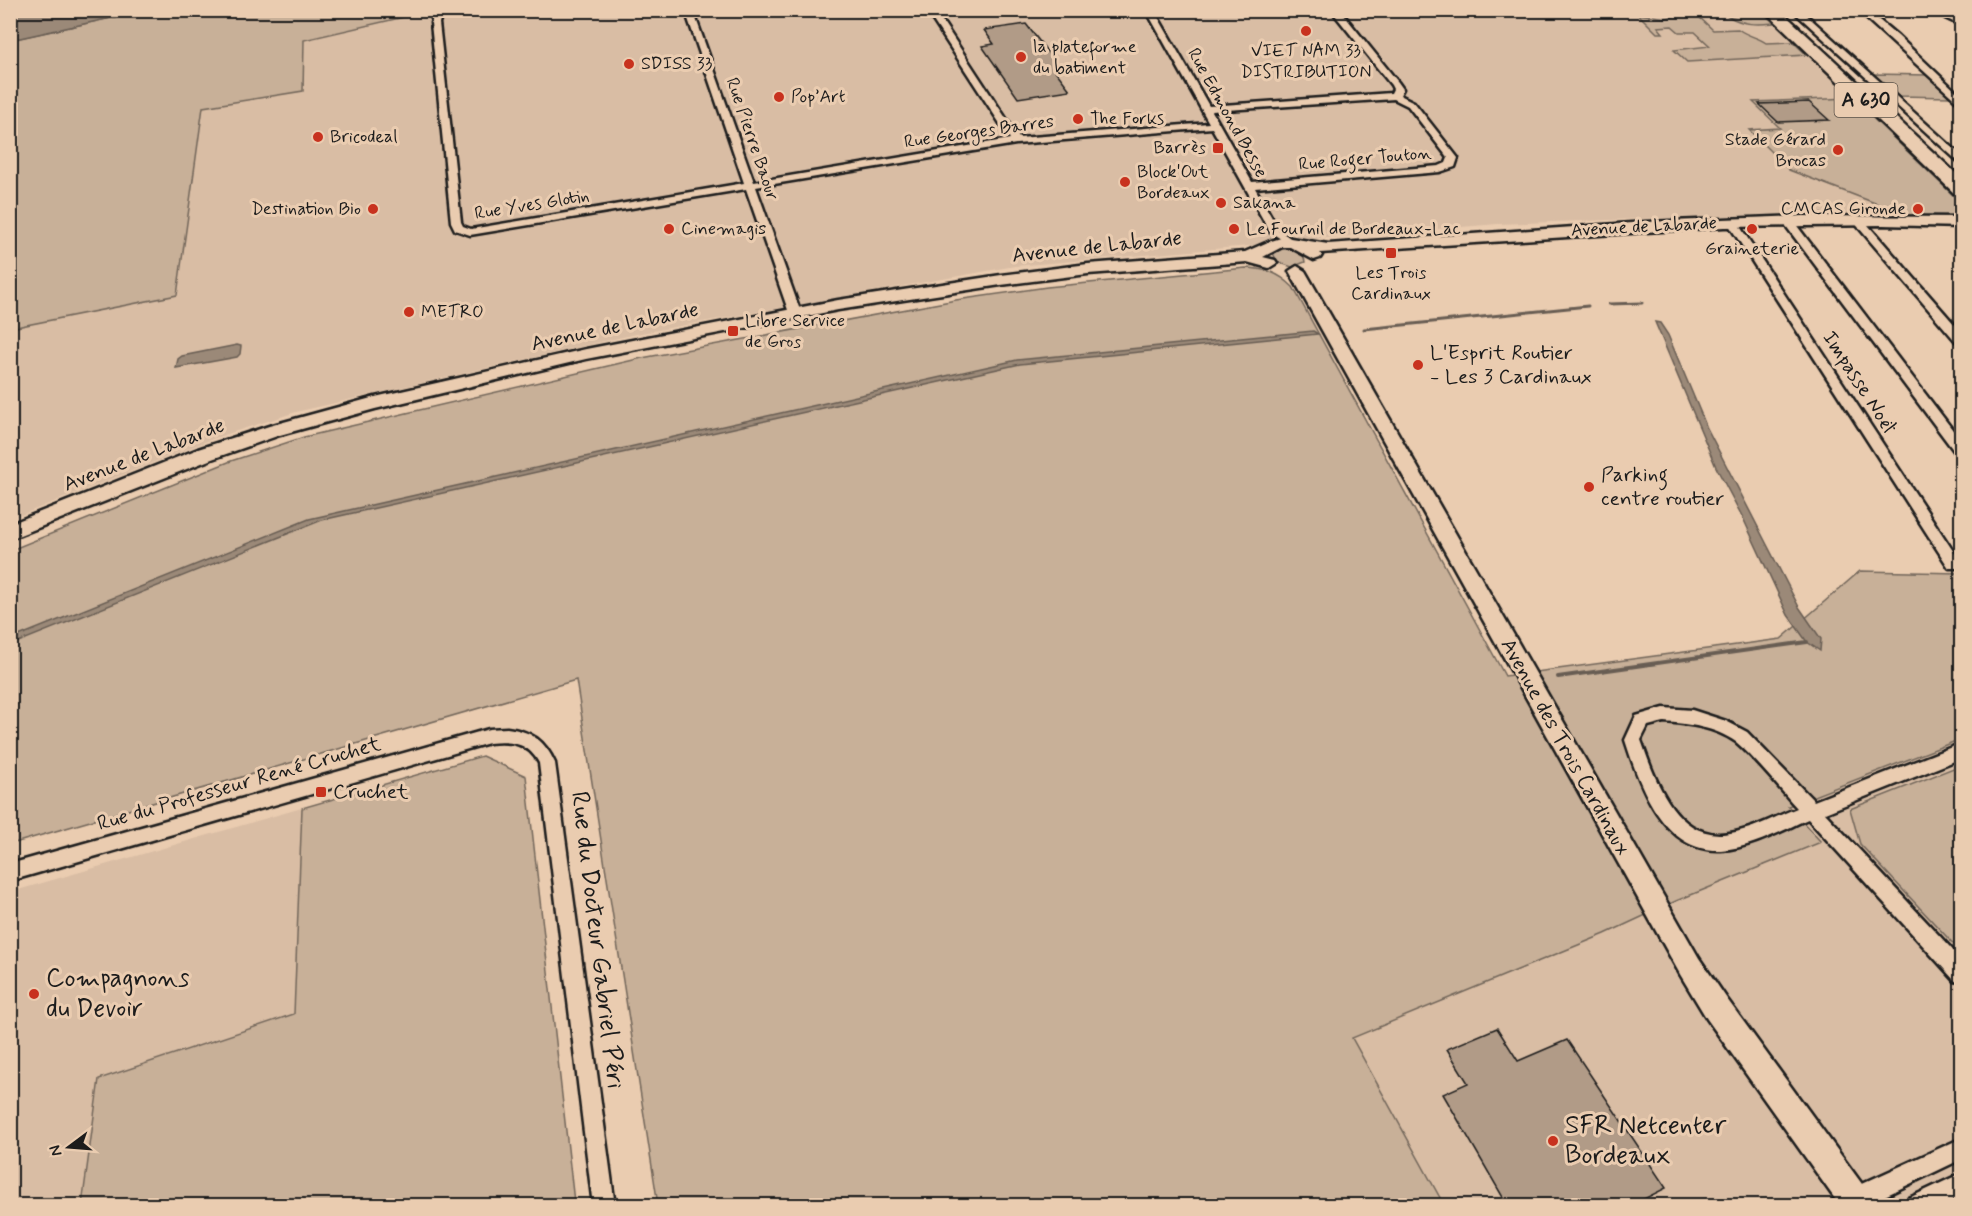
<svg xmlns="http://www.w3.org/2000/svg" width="1972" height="1216" font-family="Mynerve,sans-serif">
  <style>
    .built { fill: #d9bda4 }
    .green { fill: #c8b098; stroke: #72665a; stroke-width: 1.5 }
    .water { fill: #9b8978; stroke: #685d53; stroke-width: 1.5 }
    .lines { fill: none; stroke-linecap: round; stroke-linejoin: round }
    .stream-far1 { stroke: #685d53; stroke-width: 3 }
    .stream { stroke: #685d53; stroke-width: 4 }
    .building { fill: #b19b87; stroke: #1c1c1c; stroke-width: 1.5 }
    .minor-casing { stroke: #1c1c1c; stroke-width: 5 }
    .secondary-casing { stroke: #1c1c1c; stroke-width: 5 }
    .motorway-casing { stroke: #1c1c1c; stroke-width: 5 }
    .minor { fill: #eaccb0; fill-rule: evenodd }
    .secondary { fill: #eaccb0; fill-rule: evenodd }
    .motorway { fill: #eaccb0; fill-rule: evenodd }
    .poi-dot { fill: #c8321e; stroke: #eaccb0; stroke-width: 2 }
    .labels { text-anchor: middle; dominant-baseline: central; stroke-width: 6; stroke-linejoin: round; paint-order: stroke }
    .far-poi-label { font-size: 18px; fill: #1c1c1c; stroke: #eaccb0; text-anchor: start }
    .far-street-label { font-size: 18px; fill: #1c1c1c; stroke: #eaccb0 }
    .shield { fill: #eaccb0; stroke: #5a5148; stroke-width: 1.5 }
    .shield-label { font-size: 20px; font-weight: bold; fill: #1c1c1c }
    .street-label { font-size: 21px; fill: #1c1c1c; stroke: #eaccb0 }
    .poi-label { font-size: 21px; fill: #1c1c1c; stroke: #eaccb0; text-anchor: start }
    .near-street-label { font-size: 26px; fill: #1c1c1c; stroke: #eaccb0 }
    .near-poi-label { font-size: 26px; fill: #1c1c1c; stroke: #eaccb0; text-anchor: start }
  </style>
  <rect width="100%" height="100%" fill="#eaccb0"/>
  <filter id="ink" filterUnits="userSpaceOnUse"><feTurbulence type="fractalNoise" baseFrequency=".0167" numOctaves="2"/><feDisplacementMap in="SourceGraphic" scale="12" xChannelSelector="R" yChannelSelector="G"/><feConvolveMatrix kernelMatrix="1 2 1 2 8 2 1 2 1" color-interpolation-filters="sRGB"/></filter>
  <g filter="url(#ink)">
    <path class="built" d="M430 11H1761L1852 98 1753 102 1780 128 1750 130 1789 170 1880 205 1888 215 1812 213 1498 224 1301 240 1291 236 1266 240 1261 245 1015 266 636 334 296 412 215 438 11 519V328L177 295 203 107 303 91 304 40Z
      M1961 739V1205H1444L1351 1038 1605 934 1676 901 1820 842 1787 806Z
      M482 756 526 776 574 1205 11 1206V892Z"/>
    <path class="green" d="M143 11H430L304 40 303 91 203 107 177 295 11 328 10 40Z
      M1730 11H1761L1774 23C1757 25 1743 25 1728 16L1737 15Z
      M1638 14 1666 18 1687 14 1698 16 1713 30 1738 29C1749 37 1758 37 1766 43L1793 42 1807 55 1687 62 1674 50 1710 46 1695 32H1679L1672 26 1658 27 1663 33H1657Z
      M1873 74 1928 75 1950 97 1897 96Z
      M1852 98 1961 203V216L1888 215 1880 205 1789 170 1749 130 1780 128 1753 102Z
      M1284 248 1294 249 1303 253 1305 262 1292 267 1277 262 1273 253Z
      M1246 268C1266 269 1278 272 1293 287L1505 676 1781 639 1860 571 1961 573V739L1788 806 1821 842 1676 901 1605 934 1352 1038 1444 1205H658L576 680 11 844V550L231 461 304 437 642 358 956 300 1047 287Z
      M482 756 526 776 574 1202 565 1206 82 1205 99 1079 294 1014 302 808Z
      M1961 765V952L1860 844 1850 809Z"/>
    <path class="water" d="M11 10H143V11L11 40Z
      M1655 322 1660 323 1668 335 1707 428 1799 607 1821 639 1820 651 1807 642 1788 615 1743 518 1716 467Z
      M1313 331 1318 334 1020 364 322 520 11 645V639L309 519 340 512 1017 360Z
      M237 345 241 346 240 354 237 357 176 368 178 359 182 356Z"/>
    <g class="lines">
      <path class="stream-far1" d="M1609 304 1642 303
        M1364 329 1588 306"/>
      <path class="stream" d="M1558 677 1807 642"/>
    </g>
    <path class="building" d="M1026 24 1060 68 1054 69 1070 90 1018 98 982 46 994 44 984 30Z
      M1809 102 1829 120 1778 122 1759 104Z
      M1497 1028 1518 1061 1567 1040 1666 1188 1630 1206H1508L1443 1094 1468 1083 1447 1049Z"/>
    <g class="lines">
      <defs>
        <path id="minor" d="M442 10H454L441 17 439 23 461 222 463 226 471 229 744 183 685 10H693L754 182 1010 139 926 10H935L1019 138 1209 123 1146 10H1154L1209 106 1391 93 1393 89 1391 85 1331 10H1340L1398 82 1403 89 1400 95 1414 102 1458 158 1455 167 1440 172 1255 188 1279 230 1297 243 1292 246 1270 232 1212 128 1016 144 756 187 801 313 795 317 789 313 746 189 470 235 455 230 451 222 431 23 434 14ZM1394 99 1408 106 1448 158 1446 163 1439 166 1252 182 1212 111Z
          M1792 10H1801L1962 156V165Z
          M1857 10H1867L1898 36 1962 97V106Z
          M1947 10H1956L1953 15 1962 20V26L1945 18Z
          M1857 216 1861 217 1962 333V345L1958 344 1853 221V217Z
          M1787 217 1791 218 1962 442V456L1957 455 1783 222V218Z
          M1732 219 1737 222 1959 560 1961 564 1959 568H1949L1727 222Z
          M1664 708 1692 710 1726 721 1747 732 1814 801 1962 743V758L1825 813 1962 960V983L1955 981 1808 819C1781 831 1751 848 1721 850 1663 853 1639 784 1625 740L1636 716ZM1664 722C1688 724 1715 727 1736 742 1756 759 1779 788 1797 808 1774 817 1745 834 1719 834 1672 833 1654 776 1641 740L1648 726Z
          M507 728C532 731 545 741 555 763L615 1206H593L539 763C528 742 510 741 489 743L10 881V864L489 729Z
          M1962 1138V1159L1864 1206H1846L1843 1199 1846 1191Z
          M1962 1173V1195L1940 1206H1906L1909 1198Z"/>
        <path id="secondary" d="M1803 216 1962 217V227L1883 225 1724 227 1320 253 1322 255 1320 258 1314 260 1290 247H1282L1263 257 1275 260 1277 263 1269 268 1247 262 1088 274 1001 285 838 310 586 359 375 409 280 435 212 459 10 539V524L198 449 269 426 375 397 586 349 838 300 1001 275 1088 264 1245 252 1268 242 1284 237 1328 244 1645 222Z
          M1297 266 1305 271 1699 958 1727 999 1870 1195 1874 1206H1840L1707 1019 1681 976 1289 271Z"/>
        <path id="motorway" d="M1764 10H1780L1962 179V195L1955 194Z"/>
      </defs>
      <use href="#minor" class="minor-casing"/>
      <use href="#secondary" class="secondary-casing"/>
      <use href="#motorway" class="motorway-casing"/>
      <use href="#minor" class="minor"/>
      <use href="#secondary" class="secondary"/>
      <use href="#motorway" class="motorway"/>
    </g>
  </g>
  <g class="poi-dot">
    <circle cx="1306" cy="31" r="6"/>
    <circle cx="1021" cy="57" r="6"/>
    <circle cx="629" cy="64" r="6"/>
    <circle cx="779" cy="97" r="6"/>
    <circle cx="1078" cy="119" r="6"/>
    <circle cx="318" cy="137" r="6"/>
    <rect x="1212" y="142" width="12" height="12" rx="3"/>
    <circle cx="1838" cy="150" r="6"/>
    <circle cx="1125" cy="182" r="6"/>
    <circle cx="1221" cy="203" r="6"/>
    <circle cx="373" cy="209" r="6"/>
    <circle cx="1918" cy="209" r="6"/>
    <circle cx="669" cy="229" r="6"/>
    <circle cx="1234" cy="229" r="6"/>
    <circle cx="1752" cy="229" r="6"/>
    <rect x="1385" y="247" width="12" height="12" rx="3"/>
    <circle cx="409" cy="312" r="6"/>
    <rect x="727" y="325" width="12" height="12" rx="3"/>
    <circle cx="1418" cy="365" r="6"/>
    <circle cx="1589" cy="487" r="6"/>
    <rect x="315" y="786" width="12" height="12" rx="3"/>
    <circle cx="34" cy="994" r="6"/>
    <circle cx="1553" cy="1141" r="6"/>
  </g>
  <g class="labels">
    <g class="far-poi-label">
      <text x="1033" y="47">la plateforme<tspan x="1033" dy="21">du batiment</tspan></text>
      <text x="1306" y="51" text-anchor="middle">VIET NAM 33<tspan x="1306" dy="21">DISTRIBUTION</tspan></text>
      <text x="641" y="64">SDISS 33</text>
      <text x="791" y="97">Pop’Art</text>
      <text x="1090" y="119">The Forks</text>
      <text x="330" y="137">Bricodeal</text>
      <text x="1826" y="140" text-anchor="end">Stade Gérard<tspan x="1826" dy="21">Brocas</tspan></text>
      <text x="1206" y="148" text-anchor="end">Barrès</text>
      <text x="1137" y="172">Block'Out<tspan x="1137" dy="21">Bordeaux</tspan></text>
      <text x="1233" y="203">Sakana</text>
      <text x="361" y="209" text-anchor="end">Destination Bio</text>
      <text x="1906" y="209" text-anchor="end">CMCAS Gironde</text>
      <text x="681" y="229">Cinemagis</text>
      <text x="1246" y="229">Le Fournil de Bordeaux-Lac</text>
      <text x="1752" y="249" text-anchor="middle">Graineterie</text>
      <text x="1391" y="273" text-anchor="middle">Les Trois<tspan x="1391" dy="21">Cardinaux</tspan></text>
      <text x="421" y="312">METRO</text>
      <text x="745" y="321">Libre Service<tspan x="745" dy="21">de Gros</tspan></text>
    </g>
    <g class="far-street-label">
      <text transform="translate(1227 113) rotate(61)">Rue Edmond Besse</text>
      <text transform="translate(979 132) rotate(-8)">Rue Georges Barres</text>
      <text transform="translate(752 139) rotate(71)">Rue Pierre Baour</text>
      <text transform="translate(1365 159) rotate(-5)">Rue Roger Touton</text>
      <text transform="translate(532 205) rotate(-9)">Rue Yves Glotin</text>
      <text transform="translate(1644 227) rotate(-3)">Avenue de Labarde</text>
    </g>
    <rect class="shield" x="1834.5" y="83" width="63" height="34" rx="4.5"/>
    <g class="shield-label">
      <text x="1866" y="100">A 630</text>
    </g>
    <g class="street-label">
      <text transform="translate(1097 247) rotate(-6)">Avenue de Labarde</text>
      <text transform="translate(615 327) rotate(-12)">Avenue de Labarde</text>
      <text transform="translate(1859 382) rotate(57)">Impasse Noël</text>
      <text transform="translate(144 455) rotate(-21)">Avenue de Labarde</text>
      <text transform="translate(1565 747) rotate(61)">Avenue des Trois Cardinaux</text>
      <text transform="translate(239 784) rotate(-16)">Rue du Professeur René Cruchet</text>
    </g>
    <g class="poi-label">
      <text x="1430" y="353">L'Esprit Routier<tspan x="1430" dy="24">- Les 3 Cardinaux</tspan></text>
      <text x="1601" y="475">Parking<tspan x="1601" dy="24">centre routier</tspan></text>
      <text x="333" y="792">Cruchet</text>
    </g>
    <g class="near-street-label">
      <text transform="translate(597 940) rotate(83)">Rue du Docteur Gabriel Péri</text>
    </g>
    <g class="near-poi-label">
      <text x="46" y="979">Compagnons<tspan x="46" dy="30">du Devoir</tspan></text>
      <text x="1565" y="1126">SFR Netcenter<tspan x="1565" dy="30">Bordeaux</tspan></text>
    </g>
  </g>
  <rect width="1972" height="1216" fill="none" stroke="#eaccb0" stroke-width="36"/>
  <rect x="18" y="18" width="1936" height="1180" fill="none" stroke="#1c1c1c" stroke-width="2" filter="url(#ink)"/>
  <g transform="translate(69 1147) rotate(254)" stroke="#eaccb0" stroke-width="4.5" paint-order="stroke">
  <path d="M0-4.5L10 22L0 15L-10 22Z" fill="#1c1c1c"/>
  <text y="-9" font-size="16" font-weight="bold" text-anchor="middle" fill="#1c1c1c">N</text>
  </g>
</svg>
